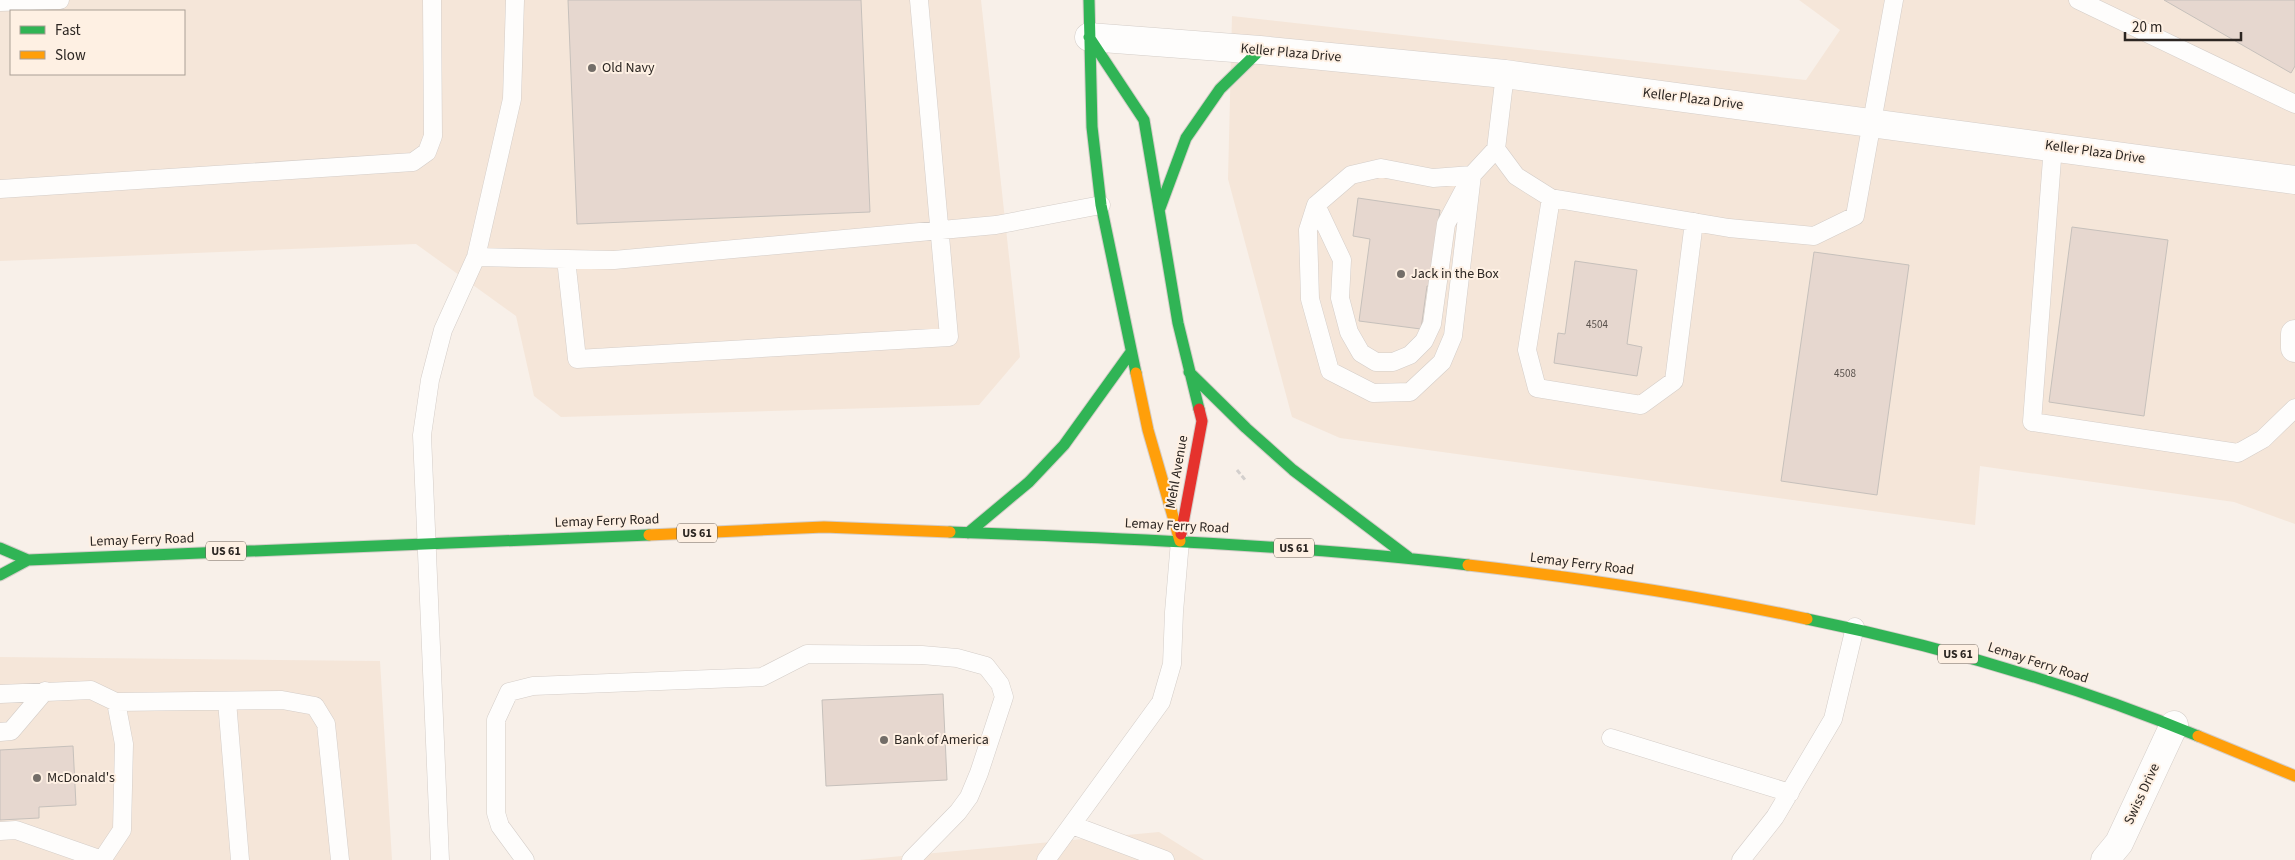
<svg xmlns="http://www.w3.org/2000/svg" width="2295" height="860" font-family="'Source Sans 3',sans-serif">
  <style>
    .built { fill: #f5e6d9; fill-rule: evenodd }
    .building { fill: #e6d7cf; stroke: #c6c0bb }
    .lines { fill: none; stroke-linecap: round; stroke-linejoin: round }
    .lane-casing { stroke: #d4cdc8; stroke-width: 19 }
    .street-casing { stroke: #d4cdc8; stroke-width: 29 }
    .fast-casing { stroke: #d4cdc8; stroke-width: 13 }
    .slow-casing { stroke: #d4cdc8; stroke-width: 13 }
    .jam-casing { stroke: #d4cdc8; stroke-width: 13 }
    .path { stroke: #d3cfcd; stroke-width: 3; stroke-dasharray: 5 2.5; stroke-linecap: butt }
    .lane { stroke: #fefdfc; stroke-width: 18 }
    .street { stroke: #fefdfc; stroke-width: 28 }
    .fast { stroke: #30b455; stroke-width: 11 }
    .slow { stroke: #ff9f0a; stroke-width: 11 }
    .jam { stroke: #e5322d; stroke-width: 11 }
    .poi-dot { fill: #736d68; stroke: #fef0e3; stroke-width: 2 }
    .labels { text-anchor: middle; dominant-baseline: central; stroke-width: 4; stroke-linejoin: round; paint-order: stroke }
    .number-label { font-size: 11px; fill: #5a524d }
    .shield { fill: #fef0e3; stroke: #6b635c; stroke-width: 1 }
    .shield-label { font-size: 12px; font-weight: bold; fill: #2c2622 }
    .street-label { font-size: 14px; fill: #2c2622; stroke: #fef0e3 }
    .poi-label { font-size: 14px; fill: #2c2622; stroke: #fef0e3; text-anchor: start }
  </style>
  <rect width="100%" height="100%" fill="#f8f0e9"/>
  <path class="built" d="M0 0H981L1020 357 979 405 561 417 534 396 516 316 416 244 0 261ZM11 11H184V74H11Z
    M1799 0H2295V524L2234 502 1980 466 1975 525 1340 438 1292 417 1228 179 1232 16 1806 80 1840 30Z
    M0 657 380 661 392 860H0Z
    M1159 832 1204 860H859Z"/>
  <path class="building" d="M568 0H861L870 212 577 224Z
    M2164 0H2295V66L2291 73Z
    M1358 198 1440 210 1433 262 1435 287 1427 286 1421 329 1359 321 1370 239 1353 236Z
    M2072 227 2168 240 2144 416 2049 402Z
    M1814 252 1909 265 1877 495 1781 481Z
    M1575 261 1637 270 1627 344 1642 347 1637 376 1554 363 1558 333 1565 334Z
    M943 694 947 780 826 786 822 700Z
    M73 746 76 805 39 807V818L0 820V750Z"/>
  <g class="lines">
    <defs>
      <path id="lane" d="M2078 0 2295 104
        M0 2 60 0
        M1505 74 1496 149 1516 176 1551 198 1729 228 1814 236 1855 216 1894 0
        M2053 146 2032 422 2238 453 2263 439 2295 408
        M1381 168 1433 178 1472 175 1453 336 1442 362 1410 392 1373 393 1330 371 1310 299 1308 230 1316 205 1351 175Z
        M0 189 413 162 427 152 433 136 432 0
        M1551 198 1527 350 1537 388 1641 405 1674 381 1694 222
        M1316 205 1342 260 1340 298 1349 332 1361 353 1376 362H1393L1410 355 1424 341 1432 324 1446 224 1472 175 1496 149
        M476 257 614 260 996 225 1101 205
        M566 259 577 359 949 337 919 0
        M0 694 91 690 116 702 282 700 315 706 326 724 340 860
        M227 701 240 860
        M0 732 11 731 45 691
        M1611 738 1790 793
        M1072 825 1165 860
        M0 831 16 830 102 860
        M102 860 122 830 124 744 116 702
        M440 860 422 435 430 380 443 330 476 257 512 99 515 0
        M525 860 500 826 496 813V720L509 692 533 686 762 677 807 654 922 655 957 658 986 666 1000 684 1004 697 979 773 969 797 958 812 911 860
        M1046 860 1161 702 1172 664 1174 612 1180 541
        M1741 860 1775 817 1833 719 1855 627"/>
      <path id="street" d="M1089 37 1260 50 1505 74 2295 180
        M2295 334V348
        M2105 860 2119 843 2174 725"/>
      <path id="fast" d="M1089 0 1092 127 1101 205 1136 373
        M1089 37 1144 120 1178 323 1199 409
        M1160 208 1186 138 1220 89 1260 50
        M1189 372 1246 428 1293 470 1408 557
        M950 532C1122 538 1296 545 1468 565
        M968 533 1029 482 1064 445 1131 352
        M0 548 28 560 649 535
        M0 575 28 560
        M1807 619C1940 646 2072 684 2198 736"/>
      <path id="slow" d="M1136 373 1148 430 1180 541
        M649 535 824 527 950 532
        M1468 565C1582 578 1695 595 1807 619
        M2198 736 2295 776"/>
      <path id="jam" d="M1181 534 1202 421 1199 409"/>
    </defs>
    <use href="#lane" class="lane-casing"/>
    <use href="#street" class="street-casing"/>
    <use href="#fast" class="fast-casing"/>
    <use href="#slow" class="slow-casing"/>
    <use href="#jam" class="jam-casing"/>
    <path class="path" d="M1237 470 1246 481"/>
    <use href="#lane" class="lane"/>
    <use href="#street" class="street"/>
    <use href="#fast" class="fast"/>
    <use href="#slow" class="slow"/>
    <use href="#jam" class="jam"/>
  </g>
  <g class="poi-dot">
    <circle cx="592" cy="68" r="5"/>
    <circle cx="1401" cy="274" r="5"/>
    <circle cx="884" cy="740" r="5"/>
    <circle cx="37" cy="778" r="5"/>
  </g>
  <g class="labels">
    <g class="number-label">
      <text x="1597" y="324">4504</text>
      <text x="1845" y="373">4508</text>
    </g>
    <g class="shield">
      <rect x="677" y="523.5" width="40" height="19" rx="4"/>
      <rect x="1274" y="538.5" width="40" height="19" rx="4"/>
      <rect x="206" y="541.5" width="40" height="19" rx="4"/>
      <rect x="1938" y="644.5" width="40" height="19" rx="4"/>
    </g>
    <g class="shield-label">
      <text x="697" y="533">US 61</text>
      <text x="1294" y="548">US 61</text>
      <text x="226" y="551">US 61</text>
      <text x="1958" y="654">US 61</text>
    </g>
    <g class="street-label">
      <text transform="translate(1291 53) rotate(5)">Keller Plaza Drive</text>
      <text transform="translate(1693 99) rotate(7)">Keller Plaza Drive</text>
      <text transform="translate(2095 152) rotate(8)">Keller Plaza Drive</text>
      <text transform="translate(1177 472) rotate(-80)">Mehl Avenue</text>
      <text transform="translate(607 521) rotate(-2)">Lemay Ferry Road</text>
      <text transform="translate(1177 526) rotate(3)">Lemay Ferry Road</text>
      <text transform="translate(142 540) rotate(-2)">Lemay Ferry Road</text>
      <text transform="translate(1582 564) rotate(7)">Lemay Ferry Road</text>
      <text transform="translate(2038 663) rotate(18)">Lemay Ferry Road</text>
      <text transform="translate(2142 794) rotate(-65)">Swiss Drive</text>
    </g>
    <g class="poi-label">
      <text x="602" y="68">Old Navy</text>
      <text x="1411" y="274">Jack in the Box</text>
      <text x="894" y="740">Bank of America</text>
      <text x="47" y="778">McDonald's</text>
    </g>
  </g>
  <rect x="10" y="10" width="175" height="65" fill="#fef0e3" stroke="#aa9f96"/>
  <rect x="20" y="26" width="25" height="8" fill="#30b455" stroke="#aa9f96"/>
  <text x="55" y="35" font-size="15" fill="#2c2622">Fast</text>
  <rect x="20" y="51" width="25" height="8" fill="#ff9f0a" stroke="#aa9f96"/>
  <text x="55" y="60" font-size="15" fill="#2c2622">Slow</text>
  <path d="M2125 32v8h116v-8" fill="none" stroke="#2c2622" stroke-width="2.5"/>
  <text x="2132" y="32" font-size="15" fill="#2c2622" stroke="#fef0e3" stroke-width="4" paint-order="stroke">20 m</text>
</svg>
